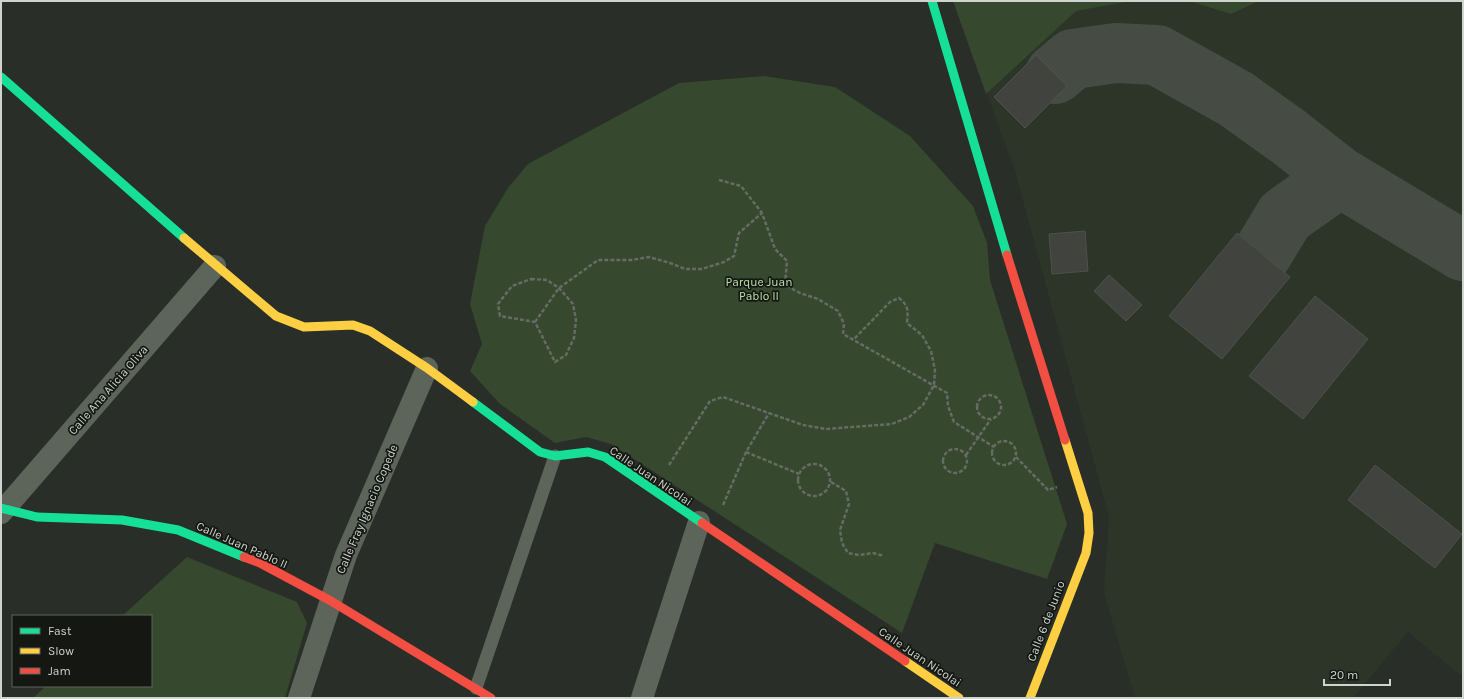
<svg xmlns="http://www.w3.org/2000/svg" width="1464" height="699" font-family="Karla,sans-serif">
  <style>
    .built { fill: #2c3527 }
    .green { fill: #36482e }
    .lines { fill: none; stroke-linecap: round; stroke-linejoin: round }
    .taxiway { stroke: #464b44; stroke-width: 60 }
    .building { fill: #40433e; stroke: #4e514c }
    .path { stroke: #666b64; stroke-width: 2.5; stroke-dasharray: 4 2; stroke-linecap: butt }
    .lane { stroke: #5d645a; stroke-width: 13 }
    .street { stroke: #5d645a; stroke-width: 22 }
    .fast { stroke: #16e098; stroke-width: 9 }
    .slow { stroke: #ffcf43; stroke-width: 9 }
    .jam { stroke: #f24e42; stroke-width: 9 }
    .labels { text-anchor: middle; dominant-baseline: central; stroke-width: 3.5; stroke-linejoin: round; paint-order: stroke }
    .park-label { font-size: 12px; fill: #bbe2a9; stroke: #141712 }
    .street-label { font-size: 12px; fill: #cfd4ce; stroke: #141712 }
  </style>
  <rect width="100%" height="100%" fill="#2a2e28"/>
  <path class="built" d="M953 1H1463V672L1460 675 1408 632 1353 698H1135L1104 593 1109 517 1015 171Z"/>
  <path class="green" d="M953 1H1131L1076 11 986 94Z
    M1189 1H1259L1231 14Z
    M764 76 835 87 910 136 973 206 987 243 990 280 1067 524 1047 579 935 543 902 633 611 444 586 437 555 443 500 404 470 371 482 344 470 304 485 226 508 188 528 164 679 83Z
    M187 557 297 602 307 623 285 698H33L46 686H151V616H122Z"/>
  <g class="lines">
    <path class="taxiway" d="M1055 74 1073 59 1116 53 1157 55 1236 99 1289 137 1340 177 1463 251
      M1262 254 1285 216 1340 177"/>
  </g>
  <path class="building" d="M1036 55 1067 86 1025 128 994 97Z
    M1085 231 1088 271 1052 274 1049 234Z
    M1237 233 1290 277 1222 359 1169 316Z
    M1109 275 1142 305 1126 321 1094 291Z
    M1315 296 1368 339 1303 419 1249 376Z
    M1375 465 1462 534 1435 568 1348 500Z"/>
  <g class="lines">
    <path class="path" d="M719 180 741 186 762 213 775 249 787 261 785 285 800 293 818 299 838 311 844 324 843 334 947 393 948 406 954 422 994 447
      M531 279 547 280 559 288 573 304 576 320 574 338 566 355 555 362 535 322 500 316 498 304 512 286Z
      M535 322 559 288 598 260H632L649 257 670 263 685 269H702L724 262 734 256 739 233 762 213
      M977 407a12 12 0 1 1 24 0a12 12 0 1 1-24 0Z
      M992 453a12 12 0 1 1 24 0a12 12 0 1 1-24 0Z
      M943 461a12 12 0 1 1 24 0a12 12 0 1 1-24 0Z
      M746 452 799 474
      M966 455 991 419
      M1016 457 1048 490 1057 487
      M798 480a16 16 0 1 1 32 0a16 16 0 1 1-32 0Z
      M669 465 710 401 723 397 803 425 826 429 892 424 909 417 923 405 934 385 935 370 931 351 922 335 907 323C908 311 909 306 899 298L890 302 854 339
      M831 482 846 491 849 504 840 530 842 543 848 553 859 555 873 553 884 556
      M723 505 746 452 769 413"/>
    <path class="lane" d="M476 688 555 456"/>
    <path class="street" d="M1 513 215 266
      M299 698 346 555 427 368
      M642 698 699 522"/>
    <path class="fast" d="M932 1 1007 255
      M1 77 184 238
      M473 402 540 452 555 456 588 452 605 457 702 523
      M1 508 37 517 122 520 178 530 244 557"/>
    <path class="slow" d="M184 238 276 316 304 327 353 325 370 331 427 368 473 402
      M905 661 959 698
      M1030 698 1086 553 1089 533 1088 513 1065 440"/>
    <path class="jam" d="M1007 255 1065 440
      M702 523 905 661
      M244 557 260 563 331 601 491 698"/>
  </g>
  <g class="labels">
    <g class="park-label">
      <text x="759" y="282">Parque Juan<tspan x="759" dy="14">Pablo II</tspan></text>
    </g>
    <g class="street-label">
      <text transform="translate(108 390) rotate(-49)">Calle Ana Alicia Oliva</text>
      <text transform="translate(651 476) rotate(34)">Calle Juan Nicolai</text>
      <text transform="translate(367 509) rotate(-67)">Calle Fray Ignacio Copede</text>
      <text transform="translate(242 545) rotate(24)">Calle Juan Pablo II</text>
      <text transform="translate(1046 621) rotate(-69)">Calle 6 de Junio</text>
      <text transform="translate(920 657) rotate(34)">Calle Juan Nicolai</text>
    </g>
  </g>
  <rect width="1464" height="699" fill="none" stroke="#cfd4ce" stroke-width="4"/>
  <rect x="12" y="615" width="140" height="72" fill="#141712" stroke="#5f635d"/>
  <rect x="20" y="628" width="20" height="6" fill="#16e098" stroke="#5f635d"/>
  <text x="48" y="635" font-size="12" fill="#cfd4ce">Fast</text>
  <rect x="20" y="648" width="20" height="6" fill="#ffcf43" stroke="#5f635d"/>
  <text x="48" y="655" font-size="12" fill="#cfd4ce">Slow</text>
  <rect x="20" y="668" width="20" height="6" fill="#f24e42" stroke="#5f635d"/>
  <text x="48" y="675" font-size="12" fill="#cfd4ce">Jam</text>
  <path d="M1324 679v6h66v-6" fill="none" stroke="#cfd4ce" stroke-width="2"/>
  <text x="1330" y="679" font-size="12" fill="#cfd4ce" stroke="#141712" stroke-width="3" paint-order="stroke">20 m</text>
</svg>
